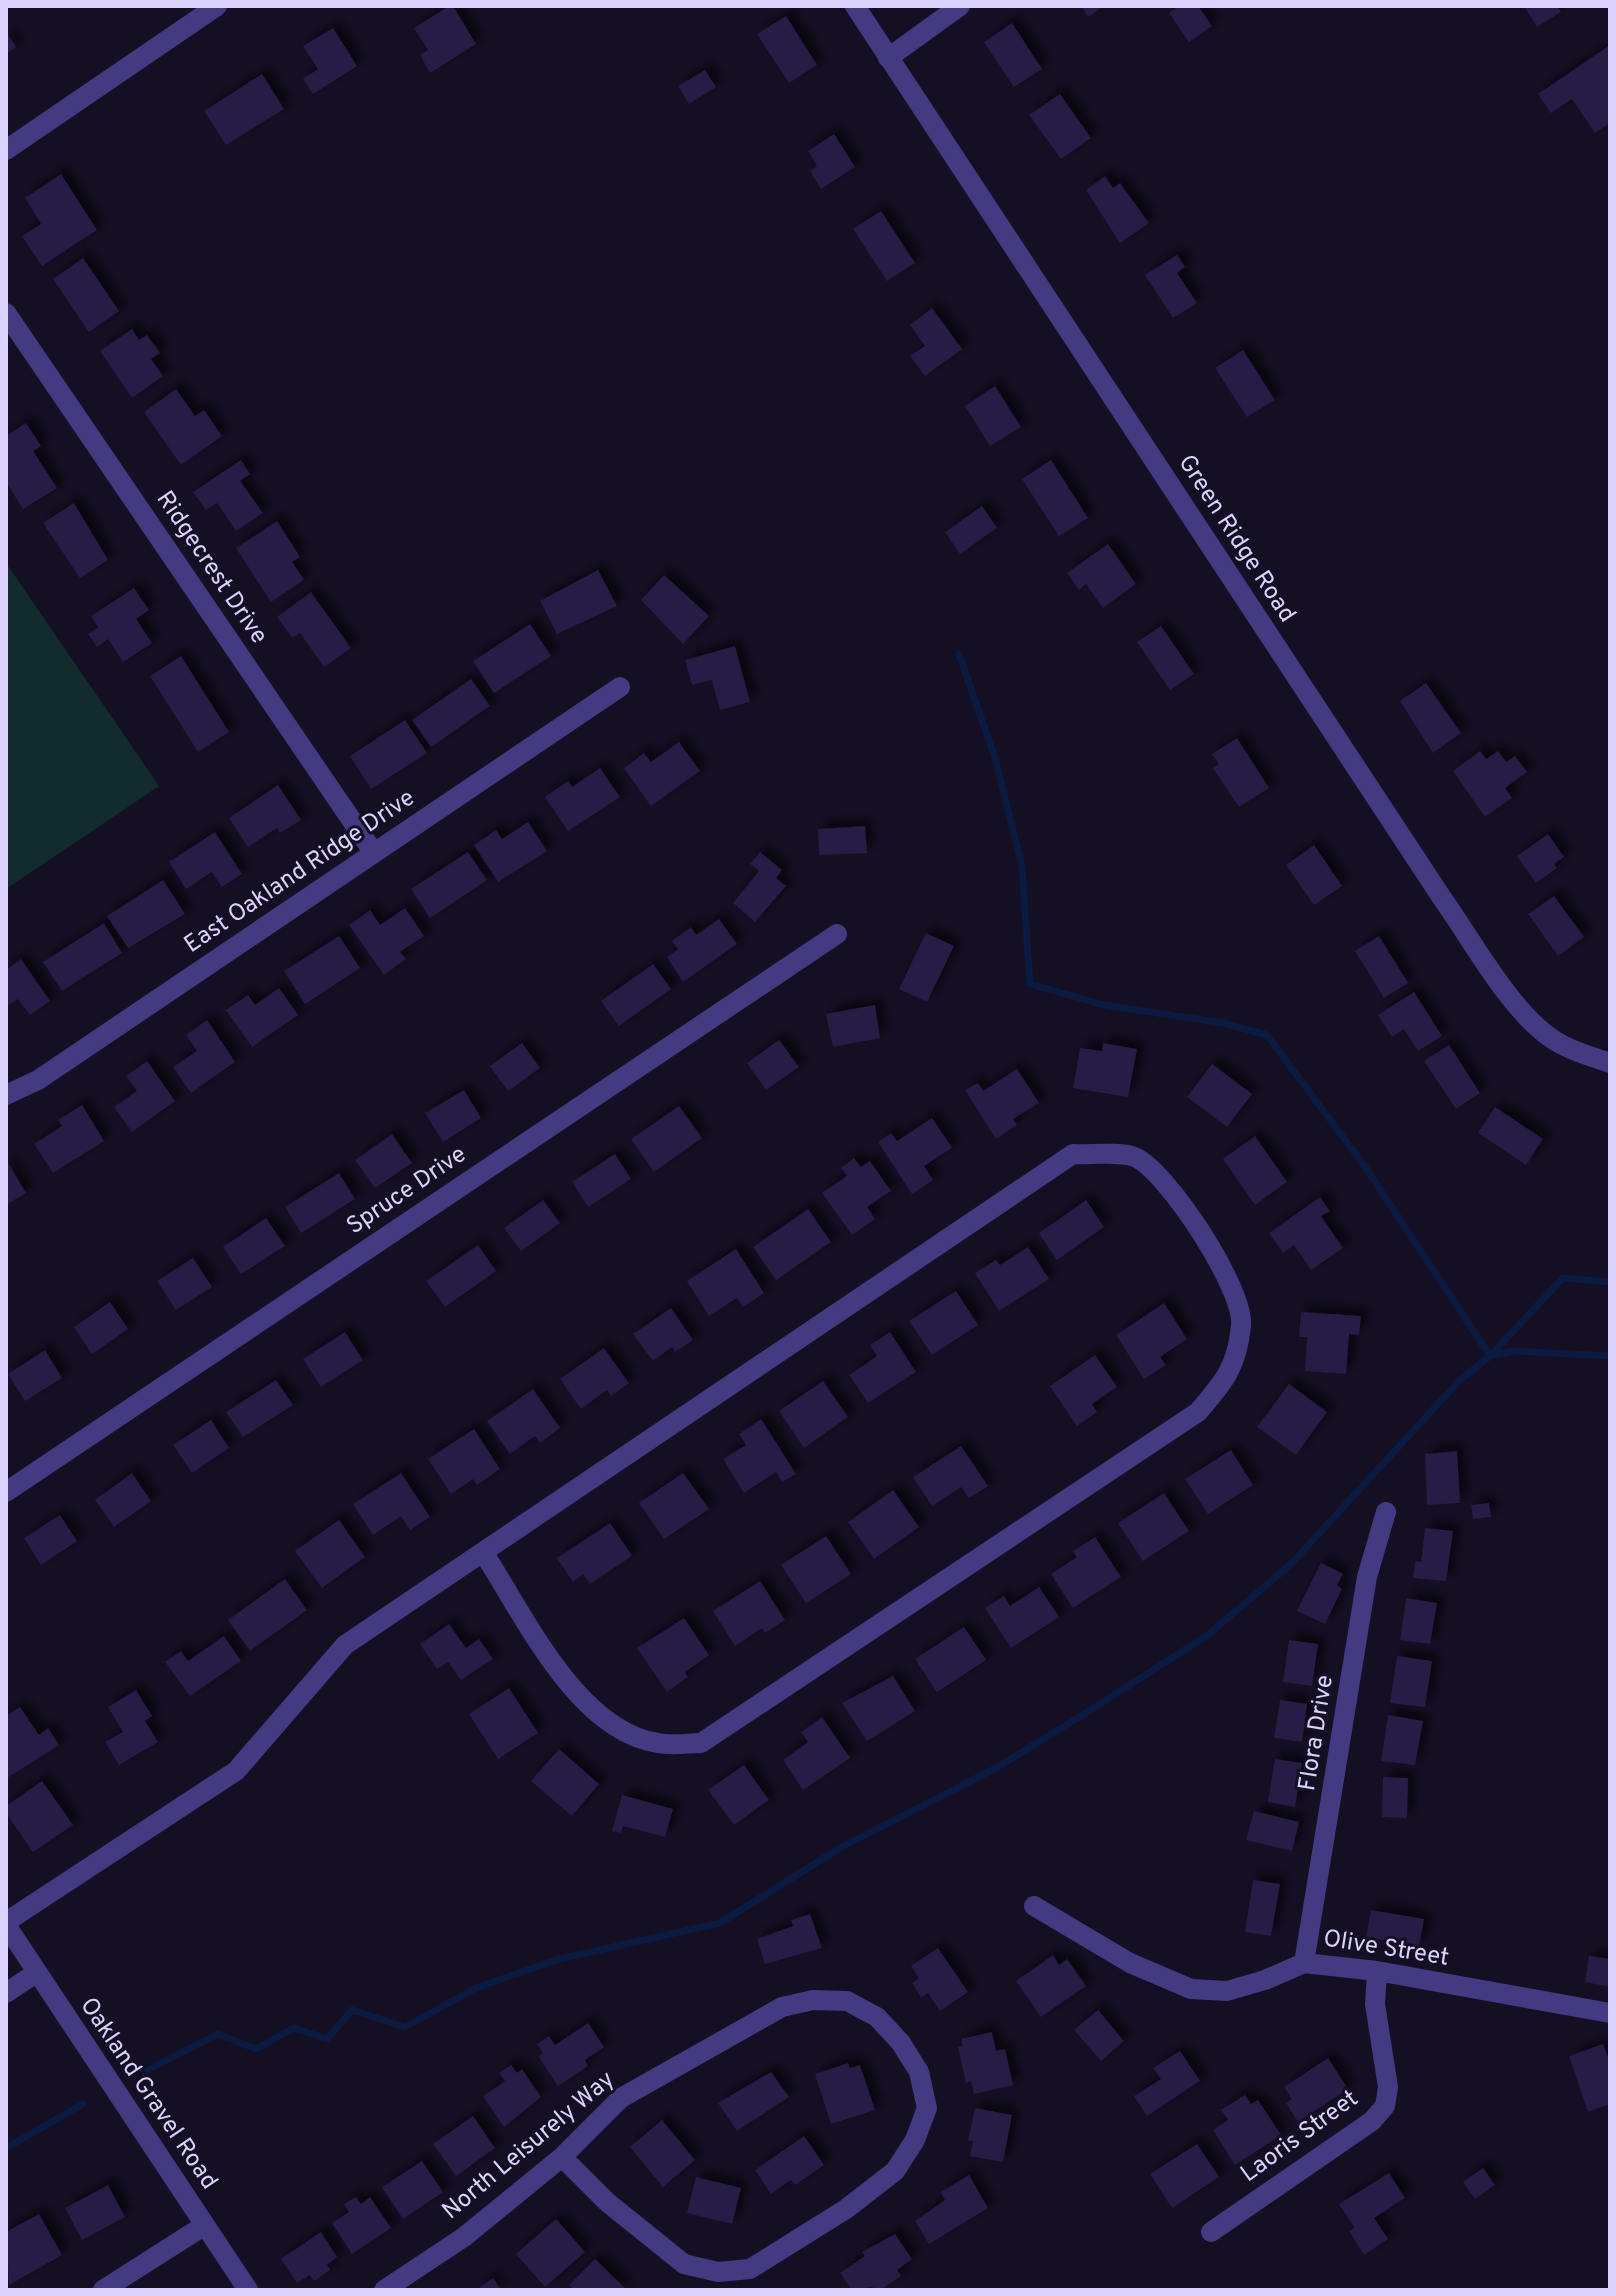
<svg xmlns="http://www.w3.org/2000/svg" width="1616" height="2296" font-family="Overpass,sans-serif">
  <style>
    .green { fill: #122c2d }
    .lines { fill: none; stroke-linecap: round; stroke-linejoin: round }
    .stream { stroke: #0b1a40; stroke-width: 7 }
    .building { fill: #271b44; filter: url(#shadow) }
    .minor { stroke: #433a81; stroke-width: 20 }
    .labels { text-anchor: middle; dominant-baseline: central; stroke-width: 6; stroke-linejoin: round; paint-order: stroke }
    .street-label { font-size: 24px; fill: #dbd2fe; stroke: #140f23 }
  </style>
  <defs>
    <filter id="shadow"><feDropShadow dx="7" dy="-7" stdDeviation="4" flood-color="#0009"/></filter>
  </defs>
  <rect width="100%" height="100%" fill="#140f23"/>
  <path class="green" d="M6 563 159 786 6 889Z"/>
  <g class="lines">
    <path class="stream" d="M959 654 995 758 1022 866 1030 984 1104 1005 1223 1023 1267 1035 1366 1168 1490 1356 1563 1278 1610 1282
      M148 2070 218 2034 256 2049 294 2028 327 2039 352 2010 405 2027 476 1988 559 1959 720 1923 840 1848 996 1768 1081 1716 1208 1635 1291 1564 1459 1381 1490 1356 1514 1351 1610 1356
      M6 2148 83 2104"/>
  </g>
  <path class="building" d="M449 6H453L476 44 430 73 420 55 428 50 414 28Z
    M1081 6H1104L1088 17Z
    M1179 6H1198L1212 26 1189 42 1169 13Z
    M1524 6H1557L1561 12 1537 27Z
    M786 16 817 65 789 83 757 34Z
    M1012 23 1042 69 1014 87 984 42Z
    M333 28 357 66 313 94 303 79 318 69 303 46Z
    M6 32 16 47 6 54Z
    M1610 45V123L1595 133 1572 99 1551 113 1538 94Z
    M705 70 716 87 689 104 678 86Z
    M262 74 284 109 226 145 204 111Z
    M1060 94 1091 138 1061 159 1029 115Z
    M834 134 855 167 821 189 810 171 817 166 808 151Z
    M61 174 97 230 42 266 22 236 41 224 25 198Z
    M1105 176 1113 188 1120 183 1149 223 1120 243 1086 190Z
    M881 211 915 263 887 281 853 229Z
    M1177 255 1185 267 1177 273 1197 303 1173 318 1145 275Z
    M83 258 119 311 89 332 53 279Z
    M932 308 962 349 925 376 910 356 925 346 910 325Z
    M132 329 139 340 147 335 160 353 151 359 163 376 132 398 100 351Z
    M1243 350 1275 400 1247 417 1215 368Z
    M995 386 1021 427 990 446 965 406Z
    M176 389 195 416 204 410 222 436 181 465 144 412Z
    M26 423 41 446 33 451 57 488 23 509 6 482V436Z
    M241 460 250 474 240 481 263 513 236 531 217 503 206 510 193 492Z
    M1051 460 1088 518 1059 536 1022 479Z
    M74 503 108 560 80 578 43 523Z
    M982 506 997 528 960 554 945 532Z
    M277 521 300 557 292 562 304 580 271 602 236 548Z
    M1108 544 1136 584 1103 608 1086 584 1079 590 1067 573Z
    M598 570 617 606 557 634 540 601Z
    M664 575 709 616 683 644 641 600Z
    M134 588 149 610 136 619 152 643 123 662 108 639 97 647 88 634 98 627 91 616Z
    M311 592 351 648 324 667 300 633 292 638 277 617Z
    M530 624 551 656 494 693 473 661Z
    M1161 626 1194 674 1170 690 1137 642Z
    M735 646 750 702 720 710 712 680 692 685 685 660Z
    M181 656 229 732 198 752 150 676Z
    M471 679 490 706 431 747 412 720Z
    M1426 683 1461 733 1433 753 1400 701Z
    M405 720 427 753 371 789 350 756Z
    M1237 738 1269 788 1239 807 1213 768 1219 764 1212 754Z
    M679 742 700 771 651 806 624 768 644 753 651 762Z
    M1480 751 1486 759 1498 751 1506 762 1515 756 1527 772 1505 788 1512 798 1485 817 1453 771Z
    M600 768 620 797 568 831 545 797 568 781 572 787Z
    M278 785 301 820 280 833 277 828 248 847 229 818Z
    M528 822 547 851 498 882 474 845 496 830 502 839Z
    M865 826 867 853 819 855 818 829Z
    M215 832 242 874 222 887 212 872 186 889 169 862Z
    M1548 834 1564 857 1554 864 1557 868 1536 883 1517 856Z
    M1314 845 1342 886 1314 905 1286 865Z
    M468 852 487 880 430 918 411 889Z
    M760 852 782 870 776 878 786 886 755 922 733 903 759 871 750 864Z
    M163 880 185 914 128 948 107 916Z
    M1554 896 1584 937 1558 956 1528 914Z
    M405 908 424 936 400 952 406 959 384 975 349 925 370 910 380 925Z
    M719 919 737 944 683 982 667 957 678 949 672 941 691 927 696 935Z
    M104 923 122 953 62 991 43 962Z
    M926 933 954 946 927 1002 899 989Z
    M339 936 360 968 305 1004 284 971Z
    M1379 936 1408 983 1384 998 1355 951Z
    M21 959 50 1001 30 1015 18 999 6 1007V970Z
    M653 964 671 989 619 1026 601 1001Z
    M279 988 298 1015 252 1047 226 1010 248 995 255 1005Z
    M1414 992 1442 1036 1418 1051 1404 1029 1392 1037 1378 1015Z
    M875 1005 880 1038 833 1047 826 1014Z
    M207 1020 235 1062 191 1093 173 1067 197 1051 186 1035Z
    M779 1040 799 1067 766 1090 747 1063Z
    M522 1043 540 1068 508 1091 490 1066Z
    M1103 1043 1137 1049 1128 1097 1073 1088 1080 1048 1102 1051Z
    M1449 1045 1480 1093 1456 1109 1424 1061Z
    M147 1061 175 1101 132 1132 114 1107 137 1091 126 1076Z
    M1212 1064 1252 1094 1227 1127 1187 1097Z
    M1017 1069 1039 1103 1013 1119 1017 1125 996 1139 965 1090 978 1083 983 1091Z
    M464 1090 481 1118 443 1142 425 1113Z
    M82 1105 104 1141 53 1173 34 1144 62 1126 58 1120Z
    M679 1106 702 1138 654 1172 631 1139Z
    M1495 1107 1543 1139 1526 1165 1478 1133Z
    M932 1118 952 1148 924 1166 933 1180 912 1194 878 1142 891 1133 897 1141Z
    M392 1134 412 1163 375 1188 355 1160Z
    M1255 1136 1287 1182 1255 1205 1223 1159Z
    M615 1154 631 1179 588 1207 572 1182Z
    M854 1158 861 1167 870 1161 891 1191 867 1207 875 1219 852 1235 822 1193 847 1176 841 1168Z
    M6 1159 26 1193 6 1205Z
    M339 1173 355 1199 301 1233 285 1207Z
    M1320 1197 1330 1211 1321 1216 1343 1248 1311 1270 1294 1245 1283 1253 1269 1233Z
    M543 1200 560 1223 521 1251 504 1228Z
    M1086 1200 1104 1227 1057 1260 1039 1233Z
    M808 1209 831 1242 776 1280 753 1247Z
    M266 1218 285 1246 241 1274 223 1247Z
    M478 1245 496 1271 445 1307 426 1281Z
    M1028 1247 1049 1279 999 1311 975 1273 996 1260 1000 1265Z
    M736 1249 764 1293 743 1307 737 1298 709 1316 687 1281Z
    M193 1258 212 1287 176 1310 157 1281Z
    M956 1291 978 1325 932 1355 909 1321Z
    M110 1302 128 1329 92 1354 74 1327Z
    M1164 1303 1187 1339 1160 1357 1166 1365 1144 1379 1116 1335Z
    M671 1308 693 1340 675 1352 672 1347 653 1361 633 1334Z
    M1301 1312 1361 1316 1359 1335 1349 1334 1346 1374 1305 1371 1307 1337H1299Z
    M345 1332 363 1360 321 1387 303 1359Z
    M890 1332 916 1372 868 1403 849 1375 877 1356 870 1345Z
    M604 1348 629 1383 611 1396 607 1390 581 1409 560 1379Z
    M45 1350 62 1378 25 1401 8 1374Z
    M1095 1355 1117 1387 1092 1404 1097 1412 1077 1426 1050 1386Z
    M276 1380 293 1405 243 1437 226 1412Z
    M823 1381 848 1417 804 1448 779 1411Z
    M1289 1384 1327 1412 1296 1455 1257 1427Z
    M533 1389 560 1428 540 1443 535 1436 510 1454 487 1421Z
    M761 1419 796 1474 782 1482 776 1472 744 1493 723 1459 746 1445 739 1434Z
    M211 1420 229 1448 192 1473 173 1445Z
    M474 1429 500 1469 477 1485 473 1479 451 1494 428 1459Z
    M961 1446 988 1486 969 1498 961 1487 932 1506 913 1477Z
    M1231 1450 1253 1485 1208 1514 1185 1479Z
    M1457 1451 1460 1503 1427 1505 1425 1454Z
    M132 1473 151 1501 114 1527 95 1500Z
    M401 1473 430 1517 410 1530 401 1516 373 1535 353 1504Z
    M683 1473 709 1509 664 1539 639 1503Z
    M893 1490 919 1527 874 1559 848 1522Z
    M1164 1493 1189 1531 1143 1561 1118 1523Z
    M1489 1503 1491 1517 1473 1519 1471 1505Z
    M60 1515 77 1541 41 1565 24 1538Z
    M339 1520 365 1557 322 1588 295 1551Z
    M610 1523 632 1556 590 1584 583 1574 573 1582 557 1558Z
    M1425 1528 1453 1531 1446 1581 1413 1578 1415 1561 1421 1562Z
    M826 1536 851 1574 806 1603 781 1565Z
    M1095 1537 1121 1577 1073 1608 1051 1574 1077 1557 1073 1551Z
    M1321 1563 1343 1574 1337 1585 1342 1589 1325 1624 1297 1611Z
    M285 1579 307 1610 250 1651 228 1620Z
    M760 1581 785 1620 765 1633 762 1628 735 1646 713 1611Z
    M1039 1587 1059 1617 1011 1648 985 1608 1004 1596 1010 1606Z
    M1406 1598 1437 1603 1430 1644 1400 1640Z
    M684 1618 709 1655 685 1672 688 1677 667 1692 637 1648Z
    M449 1624 466 1648 479 1639 493 1659 461 1680 448 1662 437 1669 420 1644Z
    M964 1627 986 1660 937 1692 915 1659Z
    M224 1636 241 1661 190 1696 165 1662 181 1651 188 1661Z
    M1289 1640 1318 1644 1312 1686 1283 1682Z
    M1397 1656 1432 1661 1425 1707 1390 1703Z
    M893 1676 915 1711 867 1741 842 1703Z
    M509 1688 538 1733 498 1759 469 1714Z
    M136 1690 152 1716 145 1721 158 1742 119 1765 105 1742 123 1732 108 1707Z
    M1280 1700 1307 1704 1302 1742 1274 1738Z
    M20 1707 39 1735 48 1728 59 1745 7 1778 6 1716Z
    M1388 1715 1423 1721 1415 1765 1381 1761Z
    M822 1717 850 1758 803 1790 783 1760 808 1742 801 1732Z
    M559 1749 599 1784 572 1816 531 1781Z
    M1275 1759 1302 1763 1295 1807 1268 1802Z
    M744 1765 769 1800 734 1825 708 1790Z
    M1383 1777 1408 1778 1407 1818 1382 1817Z
    M42 1781 73 1825 33 1852 6 1813V1806Z
    M622 1795 673 1809 665 1837 623 1826 621 1833 612 1831Z
    M1254 1811 1299 1822 1292 1851 1246 1840Z
    M1253 1880 1280 1884 1271 1936 1245 1932Z
    M1371 1910 1424 1919 1419 1946 1366 1937Z
    M810 1914 822 1948 765 1964 757 1939 793 1926 791 1920Z
    M938 1948 968 1992 940 2011 928 1993 921 1998 912 1983 919 1978 911 1966Z
    M1053 1955 1059 1965 1067 1959 1086 1986 1041 2017 1016 1981Z
    M1589 1956 1610 1959V1987L1585 1982Z
    M1098 2010 1124 2041 1101 2061 1074 2030Z
    M588 2023 604 2047 585 2060 588 2066 558 2086 538 2056 543 2053 537 2044 549 2036 555 2045Z
    M992 2032 996 2051 1005 2049 1013 2085 974 2094 971 2081 966 2083 958 2047 963 2046 961 2039Z
    M1603 2044 1610 2063V2104L1588 2112 1569 2056Z
    M1180 2051 1200 2081 1147 2116 1134 2096 1161 2079 1153 2068Z
    M1328 2058 1348 2089 1298 2122 1286 2103 1292 2099 1284 2087Z
    M848 2063 850 2068 860 2065 875 2110 831 2124 815 2074Z
    M511 2065 517 2073 522 2069 541 2097 504 2127 483 2096 505 2081 499 2073Z
    M771 2072 789 2097 737 2131 718 2103Z
    M1245 2095 1251 2104 1258 2100 1281 2135 1235 2165 1213 2130 1228 2120 1221 2110Z
    M975 2108 1012 2115 1003 2162 970 2156 973 2141H968Z
    M473 2116 495 2148 456 2176 433 2144Z
    M662 2120 695 2160 663 2187 630 2147Z
    M804 2136 824 2165 795 2185 791 2180 771 2194 755 2170Z
    M1197 2144 1219 2177 1172 2208 1150 2174Z
    M422 2161 443 2192 403 2219 382 2187Z
    M1483 2168 1495 2185 1475 2199 1463 2182Z
    M1389 2173 1405 2198 1374 2218 1388 2239 1364 2255 1349 2231 1355 2228 1339 2204Z
    M969 2175 988 2208 929 2244 915 2221 945 2200 941 2192Z
    M696 2177 741 2188 732 2224 687 2213Z
    M108 2185 125 2217 82 2240 65 2208Z
    M356 2197 361 2204 370 2197 391 2228 352 2254 332 2223 349 2212 344 2204Z
    M39 2214 62 2255 9 2285 6 2232Z
    M556 2219 585 2252 545 2287 516 2254Z
    M321 2232 337 2257 327 2265 330 2270 314 2281 310 2275 297 2283 281 2259Z
    M895 2234 912 2259 897 2270 901 2276 880 2290 872 2287 852 2290 840 2273 865 2256 862 2252Z
    M595 2259 627 2290H574L569 2285Z
    M493 2278 501 2290H476Z"/>
  <g class="lines">
    <path class="minor" d="M855 6 1442 898C1472 940 1504 1000 1543 1032 1561 1048 1587 1055 1610 1063
      M888 58 960 6
      M6 150 217 6
      M6 313 374 853
      M6 1095 38 1080 620 687
      M6 1492 837 934
      M1034 1906 1130 1963 1191 1989 1227 1991 1265 1980 1304 1963 1377 1971 1610 2013
      M6 1922 236 1771 345 1645 1073 1154C1090 1155 1119 1151 1135 1157 1168 1172 1245 1290 1241 1326 1237 1367 1224 1382 1198 1412L701 1743C688 1743 672 1746 658 1743 577 1731 524 1615 483 1552
      M6 1925 248 2290
      M1304 1963 1367 1577 1386 1512
      M6 1993 36 1973
      M1211 2232 1372 2121 1385 2106 1388 2087 1375 2004 1377 1971
      M103 2290 205 2225
      M384 2290 464 2237 562 2157 621 2098 782 2007 813 2000 847 2001 877 2017 901 2043 919 2072 927 2108 915 2140 895 2171 846 2209 750 2269 718 2272 684 2264 607 2202 562 2157"/>
  </g>
  <g class="labels">
    <g class="street-label">
      <text transform="translate(1236 539) rotate(57)">Green Ridge Road</text>
      <text transform="translate(211 568) rotate(56)">Ridgecrest Drive</text>
      <text transform="translate(300 872) rotate(-34)">East Oakland Ridge Drive</text>
      <text transform="translate(407 1191) rotate(-34)">Spruce Drive</text>
      <text transform="translate(1317 1733) rotate(-81)">Flora Drive</text>
      <text transform="translate(1386 1949) rotate(9)">Olive Street</text>
      <text transform="translate(148 2094) rotate(56)">Oakland Gravel Road</text>
      <text transform="translate(1300 2137) rotate(-36)">Laoris Street</text>
      <text transform="translate(529 2146) rotate(-40)">North Leisurely Way</text>
    </g>
  </g>
  <rect width="1616" height="2296" fill="none" stroke="#dbd2fe" stroke-width="16"/>
</svg>
